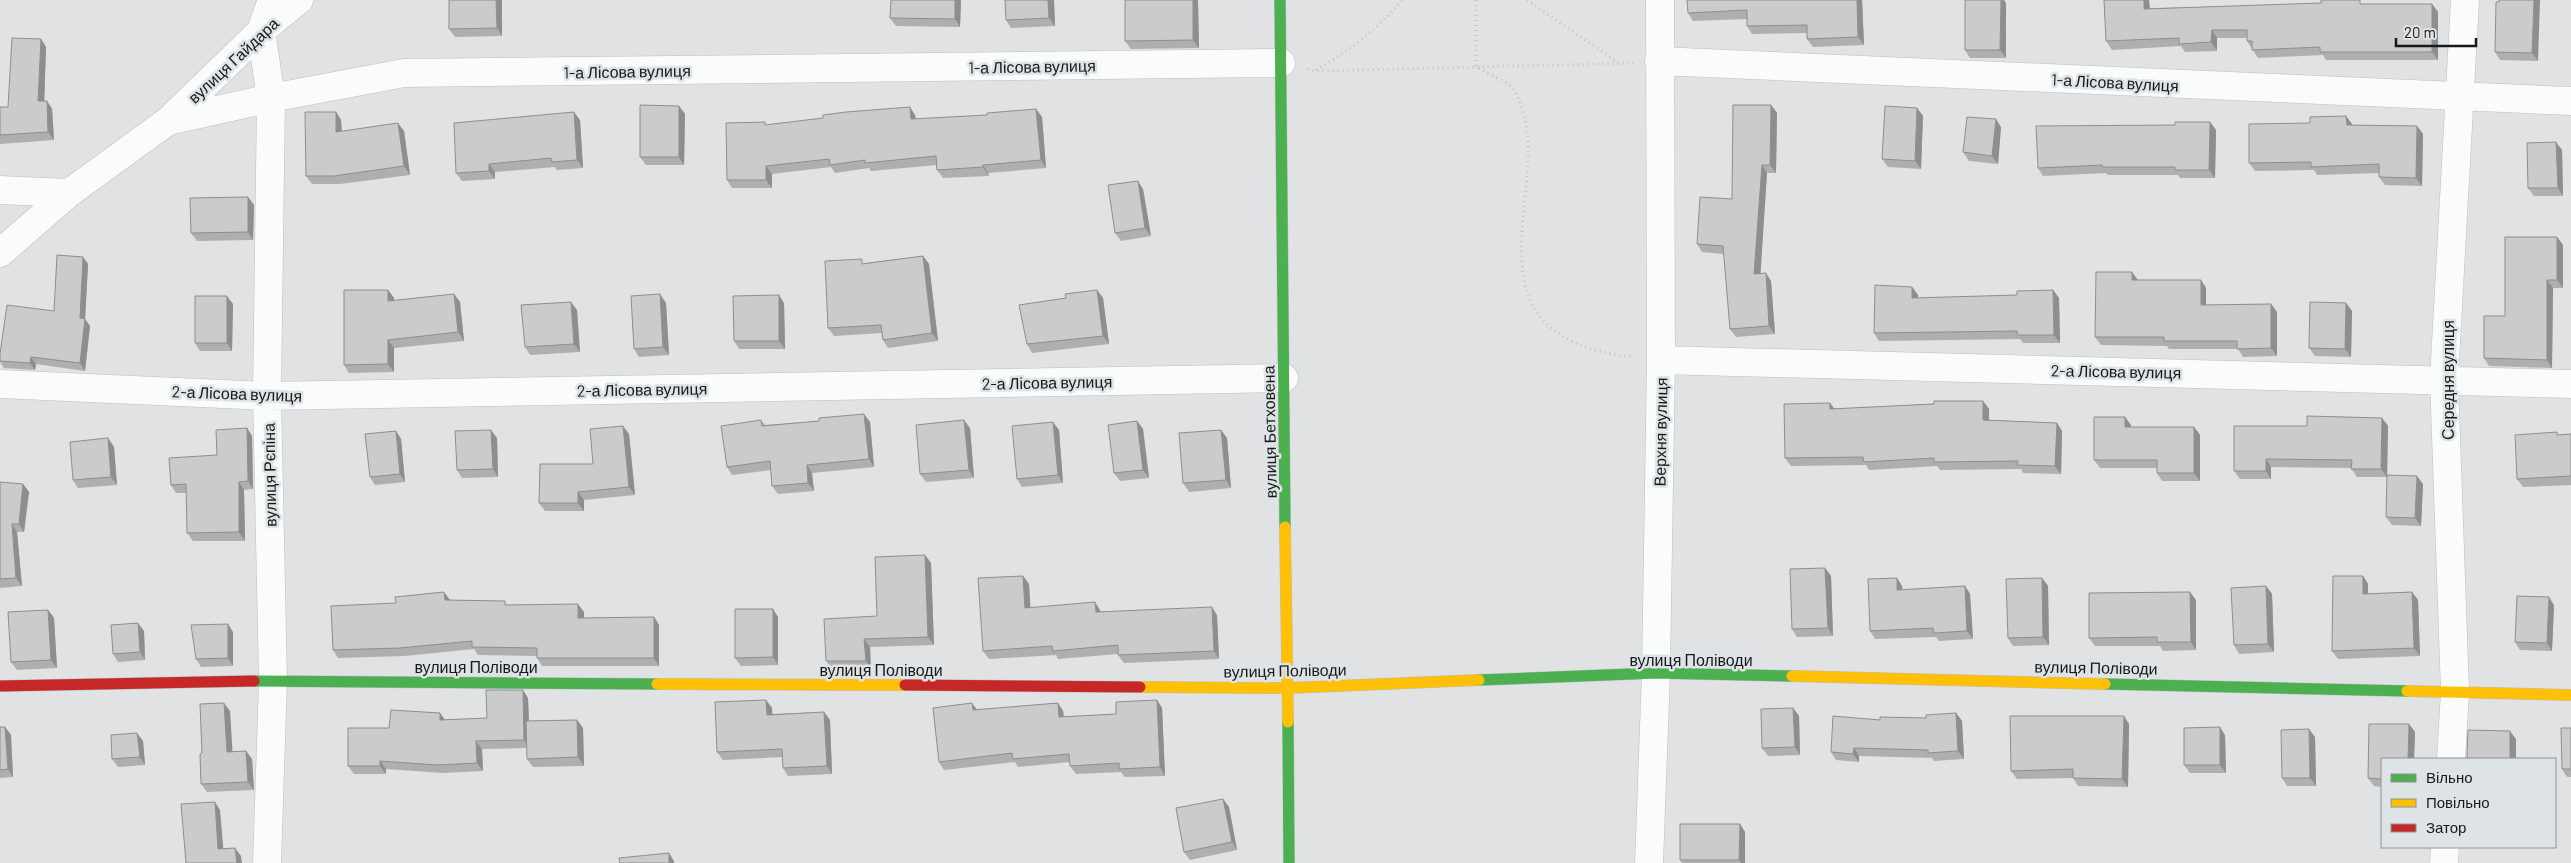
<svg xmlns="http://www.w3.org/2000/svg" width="2571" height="863" font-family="Barlow,sans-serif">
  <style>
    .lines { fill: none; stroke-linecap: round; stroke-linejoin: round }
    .street-casing { stroke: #bdbebf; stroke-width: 29 }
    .fast-casing { stroke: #bdbebf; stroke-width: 12 }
    .slow-casing { stroke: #bdbebf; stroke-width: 12 }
    .jam-casing { stroke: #bdbebf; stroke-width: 12 }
    .path { stroke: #c3c3c3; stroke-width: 3; stroke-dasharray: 1 4; stroke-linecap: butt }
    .street { stroke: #fafbfb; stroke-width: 28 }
    .fast { stroke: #4caf50; stroke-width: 11 }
    .slow { stroke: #ffc107; stroke-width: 11 }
    .jam { stroke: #c62828; stroke-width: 11 }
    .wall { fill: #afafaf }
    .shaded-wall { fill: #8e8e8f }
    .building { fill: #cbcbcc; stroke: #8e8e8f }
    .labels { text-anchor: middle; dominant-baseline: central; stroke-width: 5; stroke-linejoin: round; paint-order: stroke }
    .street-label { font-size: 16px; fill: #18191a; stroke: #dee3e6 }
  </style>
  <rect width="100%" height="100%" fill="#e0e2e4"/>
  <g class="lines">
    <defs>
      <path id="street" d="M1659 61 2571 101
        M168 121 261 31 299 0
        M0 190 69 193 168 121 271 98 404 73 1281 63
        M0 253 69 193
        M1661 360 2571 384
        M0 384 267 396 1284 378
        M2451 759 2455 692 2444 379 2465 0
        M267 863 273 681 267 396 271 98 261 31 272 0
        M1649 863 1656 673 1661 360 1660 0
        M2444 863 2445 847"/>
      <path id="fast" d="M1280 0 1285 527
        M1479 680 1656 673 1792 676
        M254 681 657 684
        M2105 684 2407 691
        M1288 722 1289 863"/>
      <path id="slow" d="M1285 527 1288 722
        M1792 676 2105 684
        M657 684 905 685
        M1140 687 1288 688 1479 680
        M2407 691 2571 695"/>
      <path id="jam" d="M905 685 1140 687
        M0 686 254 681"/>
    </defs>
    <use href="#street" class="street-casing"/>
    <use href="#fast" class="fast-casing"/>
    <use href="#slow" class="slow-casing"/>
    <use href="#jam" class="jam-casing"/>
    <path class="path" d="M1476 0V67C1485 72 1506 81 1512 88 1522 100 1527 125 1528 139 1530 181 1519 224 1522 265 1526 331 1576 350 1633 357
      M1527 0 1619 63
      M1308 69 1315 71 1634 63
      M1316 70C1349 51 1378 29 1402 0"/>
    <use href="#street" class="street"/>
    <use href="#fast" class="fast"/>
    <use href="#slow" class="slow"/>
    <use href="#jam" class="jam"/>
  </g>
  <path class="wall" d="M502 0V36L455 37 449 29Z
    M891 0H961L960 27 896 26 890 18Z
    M1054 0 1055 26 1011 28 1006 20Z
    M1198 0 1199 48 1131 49 1125 41Z
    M1687 0H1862L1864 45 1813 47 1807 39V33L1752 34 1747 26V19L1693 21 1688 13Z
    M2149 0 2150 8 2432 4 2438 12V60H2326L2323 55 2258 58 2247 41V38H2217V51L2185 52 2181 46 2112 50 2106 41Z
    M2499 2 2538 61 2500 60 2495 52Z
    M2006 3V58H1970L1965 50Z
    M41 39 46 47 44 101H47L52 109 54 140 0 144V107H8Z
    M1771 105 1777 113 1776 173H1767L1760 273 1771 281 1775 334 1736 337 1730 329 1724 254 1702 252 1697 244 1732 199Z
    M679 106 685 114 684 165H646L640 157Z
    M1917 108 1923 116 1921 169 1888 167 1882 159Z
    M1036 109 1042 117 1046 168 988 173 989 176 943 178 937 170V165L871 171 869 168 835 173 831 167 772 174V188H732L727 180 767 125 915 115 916 119 987 115Z
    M336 112 341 120 342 131H404L410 175 340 184H312L306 176Z
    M2346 116 2352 125 2417 126 2423 134 2422 186 2385 185 2379 177V173L2317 175 2314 170 2255 171 2249 163 2310 123Z
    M580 120 583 168 557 170 555 167 495 172V179L462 181 456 173Z
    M2210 122 2216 130 2215 178H2180L2178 175H2108L2106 173 2043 176 2038 168 2175 125Z
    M2001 127 1998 164 1969 161 1963 152Z
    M2562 150 2563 196H2534L2528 188Z
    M1143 189 1151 236 1121 241 1115 233Z
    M248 197 254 205 253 240 197 241 191 233Z
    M2557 237 2563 245V288H2553L2552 368 2489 366 2484 358 2505 316Z
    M923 256 929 264 938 341 888 348 883 340 882 333 834 336 828 328 865 263Z
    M83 257 88 264 85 319 90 326 85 371 36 364 35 370 4 368 0 362V354L54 311Z
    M2137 280H2201L2206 288V305L2271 304 2277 312V356L2243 357 2238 349H2169L2167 346 2101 345 2095 337Z
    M1912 287 1918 295V298L2017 295 2053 290 2059 298 2060 343H2023L2020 339 1879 341 1874 333Z
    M388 290 394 298V301L454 294 460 302 464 341 394 348V372L349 373 344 365Z
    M1097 290 1103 298 1109 344 1032 353 1027 344 1066 298Z
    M666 303 669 355 639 357 634 349Z
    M784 303 785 349H739L734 341Z
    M2346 303 2352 311 2351 357 2315 356 2309 348Z
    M233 304 232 351H200L195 343Z
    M577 310 580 352 530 355 525 347Z
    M1983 401 1989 409V420L2057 423 2062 431 2061 474 2023 473 2021 469 1940 470 1937 466 1869 470 1866 465 1791 466 1785 458 1830 403 1834 409Z
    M864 414 870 422 874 467 812 473 814 491 778 494 772 486 771 470 732 475 727 467 761 420 765 425 819 421Z
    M2382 418 2388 426 2387 475 2423 484 2421 526 2392 525 2386 517 2387 477H2357L2351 468 2271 467V479H2240L2234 471 2307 426Z
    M1137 421 1143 429 1149 478 1120 481 1114 473Z
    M2131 425V427H2194L2200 435V481H2162L2157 473V468H2100L2094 460Z
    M247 428 252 436 253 489 244 490 245 541H193L187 533V493H176L171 485 217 455Z
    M970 428 974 478 926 482 920 474Z
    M1059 430 1063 483 1022 487 1017 479Z
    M1221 430 1227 438 1231 488 1189 492 1183 483Z
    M396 431 401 439 405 482 375 485 370 477Z
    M2557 432 2558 435 2571 434V485L2523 487 2517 479Z
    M629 434 635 495 584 500V511H545L539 503 593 464Z
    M108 438 114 447 117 485 78 488 73 480Z
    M497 438 498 477 462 478 457 470Z
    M0 482 23 484 29 492 24 532H17L22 586 0 588Z
    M925 555 931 563 934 645 870 647 871 670 832 669 826 661 877 616Z
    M1825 568 1831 576 1833 636 1797 637 1792 629Z
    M1023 576 1029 584 1030 608 1100 610 1101 612 1217 615 1219 659 1124 663 1118 655V654L1058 659 1056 655 989 659 983 651Z
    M2363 576 2368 584V594L2412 592 2418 600 2420 656 2338 659 2332 651Z
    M1897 578 1902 586 1903 590 1965 586 1970 594 1973 639 1939 641 1936 637 1875 639 1870 631Z
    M2042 578 2048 586 2049 645 2013 646 2008 638Z
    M2266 586 2272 594 2274 652 2239 654 2234 645Z
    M450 600 584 612V618L654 617 659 625V666H542L537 658V656L478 655 474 649 405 656 338 658 333 650 396 603Z
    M2196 600V650L2163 651 2160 646H2095L2089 638Z
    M2554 605 2552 651 2520 650 2515 642Z
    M48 610 54 618 57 668 17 670 11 662Z
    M778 617V665L741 666 735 658Z
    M144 631 145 660 118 662 113 654Z
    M233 632V666L201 667 196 659Z
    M528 698 529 721 577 720 583 728 584 766 533 767 527 759V748L482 749 483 771 443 773 386 769V774H354L348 766 389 728 445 720 487 718Z
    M766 700 772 708V714L824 712 830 720 832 774 788 776 783 768 782 757 723 760 717 752Z
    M1157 700 1162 708 1165 776 1125 777 1121 772 1076 774 1070 766V762L1018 767 1015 762 944 770 939 762 977 710 1058 703 1063 711 1064 717 1116 714Z
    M1793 708 1799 716 1800 755 1768 756 1762 748Z
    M230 711 232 752 246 751 252 759 254 790 207 792 201 784 202 753Z
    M1956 713 1962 721 1964 759 1934 761 1932 758 1859 756V762L1836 760 1831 752 1880 720 1926 718Z
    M2129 724 2128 787 2078 786 2073 778 2017 779 2011 771Z
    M2369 724H2409L2415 732 2414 759H2382V787L2374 786 2368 778Z
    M0 727H5L11 735 13 777 0 778Z
    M2571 728V777H2567L2562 769Z
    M2225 735 2226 773H2190L2184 765Z
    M2315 737 2316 786H2287L2282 778Z
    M143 741 145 765 118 767 112 759Z
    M1223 799 1229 807 1237 850 1190 860 1184 852Z
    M1740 824 1745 832V863H1682L1680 860Z"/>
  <path class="shaded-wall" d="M496 0H502V36L497 28Z
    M955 0H961L960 27 955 19Z
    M1048 0H1054L1055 26 1049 18Z
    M1193 0H1198L1199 48 1193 40Z
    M1857 0H1862L1864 45 1858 37Z
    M2001 0H2004L2006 3V58L2000 50Z
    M2144 0H2149L2150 17 2144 9Z
    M2534 0H2540L2538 61 2532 53Z
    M2432 4 2438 12V60L2432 52Z
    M2212 30 2217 38V51L2211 42Z
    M41 39 46 47 44 109 38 101Z
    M47 101 52 109 54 140 48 132Z
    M1771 105 1777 113 1776 173 1770 165Z
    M679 106 685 114 684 165 679 157Z
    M910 107 915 115 917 127 911 119Z
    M1917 108 1923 116 1921 169 1915 161Z
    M1036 109 1042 117 1046 168 1041 160Z
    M336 112 341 120 342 140 336 132Z
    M574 112 580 120 583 168 577 160Z
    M2346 116 2352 124V133L2347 125Z
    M1996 119 2001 127 1998 164 1992 156Z
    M2210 122 2216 130 2215 178 2209 170Z
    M398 123 404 131 410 175 404 166Z
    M2417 126 2423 134 2422 186 2416 178Z
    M2556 142 2562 150 2563 196 2558 188Z
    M489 164 495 172V179L489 171Z
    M983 165 988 173 989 176 983 167Z
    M1762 165 1767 173 1760 282 1754 274Z
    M766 166 772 174V188L766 180Z
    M1138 181 1143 189 1151 236 1145 228Z
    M248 197 254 205 253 240 248 232Z
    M2557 237 2563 245V288L2557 280Z
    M923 256 929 264 938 341 932 333Z
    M83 257 88 264 85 321V319L90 326 85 371 80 363V318Z
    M2132 272 2138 280H2132Z
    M1766 273 1771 281 1775 334 1769 326Z
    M2201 280 2206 288V313L2201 305Z
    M2547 280 2553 288 2552 368 2547 360Z
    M1912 287 1918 295V306L1912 298Z
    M388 290 394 298V309L388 301Z
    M1097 290 1103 298 1109 344 1103 336Z
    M2053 290 2059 298 2060 343 2054 335Z
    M454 294 460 302 464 341 458 332Z
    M660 294 666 303 669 355 663 347Z
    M779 295 784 303 785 349 779 341Z
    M227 296 233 304 232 351 227 343Z
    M571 302 577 310 580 352 574 344Z
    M2346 303 2352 311 2351 357 2345 349Z
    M2271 304 2277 312V356L2271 348Z
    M388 340 394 348V372L388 364Z
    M31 357 36 364 35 370 30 363Z
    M1983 401 1989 409V428L1983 420Z
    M1830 403 1836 411 1830 409Z
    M864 414 870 422 874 467 869 459Z
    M2125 417 2131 425V435L2125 427Z
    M2382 418 2388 426 2387 477 2381 469Z
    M964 420 970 428 974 478 969 470Z
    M1137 421 1143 429 1149 478 1143 470Z
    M1053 422 1059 430 1063 483 1058 475Z
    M2057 423 2062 431 2061 474 2055 466Z
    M623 426 629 434 635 495 629 487Z
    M2194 427 2200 435V481L2194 473Z
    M247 428 252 436 253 489 248 481Z
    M491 430 497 438 498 477 493 469Z
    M1221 430 1227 438 1231 488 1226 480Z
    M396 431 401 439 405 482 400 474Z
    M108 438 114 447 117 485 111 477Z
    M2266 459 2271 467V479L2266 471Z
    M807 465 812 473 814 491 808 483Z
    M2417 476 2423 484 2421 526 2415 518Z
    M239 482 244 490 245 541 239 532Z
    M23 484 29 492 24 532 19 524Z
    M578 492 584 500V511L578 503Z
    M12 524 17 532 22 586 16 578Z
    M925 555 931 563 934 645 928 637Z
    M1825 568 1831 576 1833 636 1828 628Z
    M1023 576 1029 584 1031 616 1025 608Z
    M2363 576 2368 584V602L2363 594Z
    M1897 578 1902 586 1903 598 1897 590Z
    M2042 578 2048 586 2049 645 2043 637Z
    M1965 586 1970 594 1973 639 1967 631Z
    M2266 586 2272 594 2274 652 2268 644Z
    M444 592 450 600H445Z
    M2190 592 2196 600V650L2191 642Z
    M2412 592 2418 600 2420 656 2414 648Z
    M2549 597 2554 605 2552 651 2547 643Z
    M1095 602 1100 610 1101 620 1096 612Z
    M578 604 584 612V626L578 618Z
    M1212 607 1217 615 1219 659 1214 651Z
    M773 609 778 617V665L773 657Z
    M48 610 54 618 57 668 51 660Z
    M654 617 659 625V666L654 658Z
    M138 623 144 631 145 660 140 652Z
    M228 624 233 632V666L228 658Z
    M864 639 870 647 871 670 866 661Z
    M523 690 528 698 530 748 524 740Z
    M766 700 772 708 773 723 767 715Z
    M1157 700 1162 708 1165 776 1160 767Z
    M224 703 230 711 233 760 227 752Z
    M972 703 978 711 973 710Z
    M1058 703 1063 711 1065 725 1059 717Z
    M1793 708 1799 716 1800 755 1795 747Z
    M824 712 830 720 832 774 827 766Z
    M440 713 446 721 440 720Z
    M1956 713 1962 721 1964 759 1958 751Z
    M2124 716 2129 724 2128 787 2122 779Z
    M577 720 583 728 584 766 578 757Z
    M2409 724 2415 732 2414 759H2408Z
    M5 727 11 735 13 777 8 769Z
    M2220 727 2225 735 2226 773 2220 765Z
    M2309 729 2315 737 2316 786 2310 778Z
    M2510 731 2516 739V759H2510Z
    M137 733 143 741 145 765 140 757Z
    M476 741 482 749 483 771 477 763Z
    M1854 748 1859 756V762L1853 754Z
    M246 751 252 759 254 790 248 782Z
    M380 761 386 769V774L380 766Z
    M1223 799 1229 807 1237 850 1232 842Z
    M215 802 220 810 224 857 218 849Z
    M1740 824 1745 832V863H1741L1739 860Z
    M235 848 241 856 242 863H237Z
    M669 853 674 861V863H669Z"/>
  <path class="building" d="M449 0H496L497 28 449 29Z
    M891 0H955V19L890 18Z
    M1005 0H1048L1049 18 1006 20Z
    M1125 0H1193V40L1125 41Z
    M1687 0H1857L1858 37 1807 39V25L1747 26V10L1688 13Z
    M1965 0H2001L2000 50H1965Z
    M2104 0H2144V9L2321 3V0H2360V4H2432V52H2320V47L2252 50V41H2247V30H2212L2211 42 2179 44V38L2106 41Z
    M2499 0H2534L2532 53 2495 52 2496 2H2499Z
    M12 38 41 39 38 101H47L48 132 0 135V107H8Z
    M640 105 679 106V157H640Z
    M1733 105H1771L1770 165H1762L1754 274 1766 273 1769 326 1730 329 1723 246 1697 244 1700 197 1732 199Z
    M1885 106 1917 108 1915 161 1882 159Z
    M910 107 911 119 987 115V113L1036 109 1041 160 983 165V167L937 170 936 156 865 163V160L830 165 829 159 766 166V180H727L726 123 765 122V125L823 118V115L846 112Z
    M305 112H336V132L398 123 404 166 334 176H306Z
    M574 112 577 160 552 162 551 158 489 164V171L456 173 454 123Z
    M2346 116 2347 125 2417 126 2416 178 2379 177V164L2311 167V162L2249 163V124L2310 123V117Z
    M1967 117 1996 119 1992 156 1963 152Z
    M2175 122H2210L2209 170H2175V167H2102V165L2038 168 2036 126 2175 125Z
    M2556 142 2558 188H2528L2527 143Z
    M1138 181 1145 228 1115 233 1108 185Z
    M248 197V232L191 233 190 198Z
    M2505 237H2557V280H2547V360L2484 358V316H2505Z
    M57 255 83 257 80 318 85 319 80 363 31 357 30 363 0 361V354L7 305 54 311Z
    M923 256 932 333 883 340 881 325 828 328 825 261 862 259V264Z
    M2096 272H2132V280H2201V305L2271 304V348L2237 349V341H2164V337H2095Z
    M1875 285 1912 287V298L2017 295V291L2053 290 2054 335H2018L2017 331 1874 333Z
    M344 290H388V301L454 294 458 332 388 340V364L344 365Z
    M1097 290 1103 336 1027 344 1019 305 1066 298 1065 294Z
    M660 294 663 347 634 349 631 296Z
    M779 295V341H734L733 296Z
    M195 296H227V343H195Z
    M571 302 574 344 525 347 521 305Z
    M2310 302 2346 303 2345 349 2309 348Z
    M1934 401H1983V420L2057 423 2055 466 2017 465 2018 461 1934 462V458L1864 462 1863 457 1785 458 1784 404 1830 403V409L1934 404Z
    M864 414 869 459 807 465 808 483 772 486 770 461 727 467 721 426 761 420 762 426 819 421V418Z
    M2307 416 2382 418 2381 469H2351L2352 460 2266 459V471H2234V426H2307Z
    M2094 417H2125V427H2194V473H2157V460H2094Z
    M964 420 969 470 920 474 916 425Z
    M1137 421 1143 470 1114 473 1108 425Z
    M1053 422 1058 475 1017 479 1012 426Z
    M623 426 629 487 578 492V503H539L540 464H593L590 429Z
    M247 428 248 481 239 482V532L187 533 186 484 171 485 169 458 217 455 216 430Z
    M491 430 493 469 457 470 455 431Z
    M1221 430 1226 480 1183 483 1179 433Z
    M396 431 400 474 370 477 365 434Z
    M2557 432V435L2571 434V476L2517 479 2515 435Z
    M108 438 111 477 73 480 70 442Z
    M2387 475 2417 476 2415 518 2386 517Z
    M0 482 23 484 19 524H12L16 578 0 579Z
    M925 555 928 637 864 639 866 661H826L824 619 877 616 875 557Z
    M1825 568 1828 628 1792 629 1790 569Z
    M1023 576 1025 608 1095 602 1096 612 1212 607 1214 651 1118 655V645L1053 651 1052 646 983 651 978 578Z
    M2333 576H2363V594L2412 592 2414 648 2332 651Z
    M1897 578V590L1965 586 1967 631 1934 633 1933 628 1870 631 1868 579Z
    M2042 578 2043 637 2008 638 2006 579Z
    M2266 586 2268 644 2234 645 2231 588Z
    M444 592 445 600 505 601V605L578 604V618L654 617V658H537V648L472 647V641L400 648 333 650 331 606 396 603 395 597Z
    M2190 592 2191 642H2157V637L2089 638V593Z
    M2517 596 2549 597 2547 643 2515 642Z
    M735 609H773V657L735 658Z
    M48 610 51 660 11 662 8 612Z
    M138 623 140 652 113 654 111 625Z
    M228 624V658L196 659 191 625Z
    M486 690H523L524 740 476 741 477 763 437 765 380 761V766H348V728H389L391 710 440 713V720L487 718Z
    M766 700 767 715 824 712 827 766 783 768 782 749 717 752 715 702Z
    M1157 700 1160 767 1119 769V763L1070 766 1069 754 1013 759 1012 753 939 762 933 708 972 703 973 710 1058 703 1059 717 1116 714V702Z
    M224 703 227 752 246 751 248 782 201 784 200 754 202 753 200 704Z
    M1793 708 1795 747 1762 748 1761 709Z
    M1956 713 1958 751 1928 753V750L1854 748 1853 754 1831 752 1833 716 1880 720V717L1926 718V715Z
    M2010 716H2124L2122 779 2073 778V769L2011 771Z
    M577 720 578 757 527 759 526 721Z
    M2369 724H2409L2408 759H2382V779L2368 778Z
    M0 727H5L8 769 0 770Z
    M2220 727V765H2184V728Z
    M2561 728H2571V769H2562Z
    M2309 729 2310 778H2282L2281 730Z
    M2468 730 2510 731V759H2467Z
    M137 733 140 757 112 759 111 735Z
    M1223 799 1232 842 1184 852 1176 808Z
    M215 802 218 849 235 848 237 863H186L181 804Z
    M1680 824H1740L1739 860H1680Z
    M669 853V863H620L619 858Z"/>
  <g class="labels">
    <g class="street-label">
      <text transform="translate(233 60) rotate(-43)">вулиця Гайдара</text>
      <text transform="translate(1032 66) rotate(-1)">1-а Лісова вулиця</text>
      <text transform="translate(627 71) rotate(-1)">1-а Лісова вулиця</text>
      <text transform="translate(2115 82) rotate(3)">1-а Лісова вулиця</text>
      <text transform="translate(2116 371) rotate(1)">2-а Лісова вулиця</text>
      <text transform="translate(2447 380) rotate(-90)">Середня вулиця</text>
      <text transform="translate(1047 382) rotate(-1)">2-а Лісова вулиця</text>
      <text transform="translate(642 389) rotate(-1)">2-а Лісова вулиця</text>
      <text transform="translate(237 393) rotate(2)">2-а Лісова вулиця</text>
      <text transform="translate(1269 432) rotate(-91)">вулиця Бетховена</text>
      <text transform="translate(1660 432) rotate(-89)">Верхня вулиця</text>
      <text transform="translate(269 475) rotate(-91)">вулиця Рєпіна</text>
      <text x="1691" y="659">вулиця Поліводи</text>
      <text x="476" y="666">вулиця Поліводи</text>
      <text transform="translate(2096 667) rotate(1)">вулиця Поліводи</text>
      <text x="881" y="669">вулиця Поліводи</text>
      <text transform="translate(1285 670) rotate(-1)">вулиця Поліводи</text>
    </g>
  </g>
  <rect x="2381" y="758" width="175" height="90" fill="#dee3e6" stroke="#8f9294"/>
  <rect x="2391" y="774" width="25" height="8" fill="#4caf50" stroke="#8f9294"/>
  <text x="2426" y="783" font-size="15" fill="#18191a">Вільно</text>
  <rect x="2391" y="799" width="25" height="8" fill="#ffc107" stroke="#8f9294"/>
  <text x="2426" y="808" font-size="15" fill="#18191a">Повільно</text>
  <rect x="2391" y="824" width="25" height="8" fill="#c62828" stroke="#8f9294"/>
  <text x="2426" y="833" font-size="15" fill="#18191a">Затор</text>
  <path d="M2396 38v8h80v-8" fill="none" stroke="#18191a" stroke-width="2.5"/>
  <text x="2404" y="38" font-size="15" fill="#18191a" stroke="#dee3e6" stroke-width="4" paint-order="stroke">20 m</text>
</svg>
